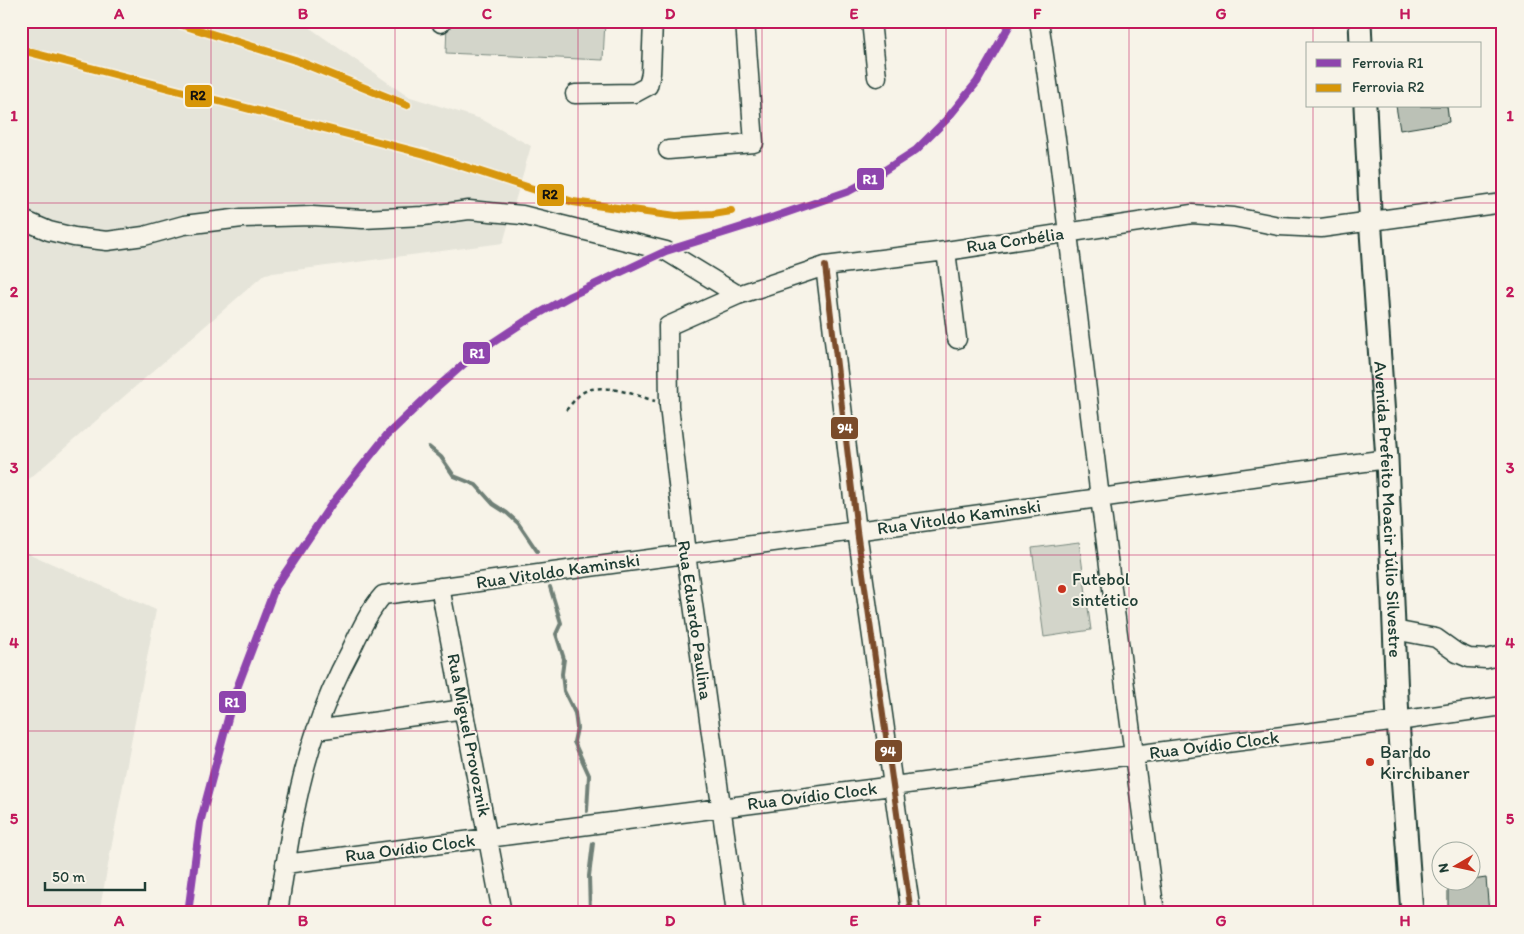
<svg xmlns="http://www.w3.org/2000/svg" width="1524" height="934" font-family="Itim,sans-serif">
  <style>
    .built { fill: #e5e4d9 }
    .green { fill: #d3d5ca; stroke: #79897f }
    .lines { fill: none; stroke-linecap: round; stroke-linejoin: round }
    .stream { stroke: #6f8077; stroke-width: 4 }
    .building { fill: #bbc1b6; stroke: #1f3d34 }
    .minor-casing { stroke: #1f3d34; stroke-width: 21 }
    .major-casing { stroke: #1f3d34; stroke-width: 25 }
    .path { stroke: #1f3d34; stroke-width: 2.5; stroke-dasharray: 4 4; stroke-linecap: butt }
    .minor { stroke: #f7f3e8; stroke-width: 18 }
    .major { stroke: #f7f3e8; stroke-width: 21 }
    .bus-1-casing { stroke: #f7f3e8; stroke-width: 10 }
    .bus-1 { stroke: #7a4b2a; stroke-width: 6 }
    .rail-1-casing { stroke: #f7f3e8; stroke-width: 11 }
    .rail-2-casing { stroke: #f7f3e8; stroke-width: 11 }
    .rail-1 { stroke: #8e44ad; stroke-width: 8 }
    .rail-2 { stroke: #d79608; stroke-width: 8 }
    .grid { fill: none; stroke: #c2185b; stroke-width: 1; stroke-opacity: 0.55 }
    .poi-dot { fill: #c8321e; stroke: #f7f3e8; stroke-width: 2 }
    .labels { text-anchor: middle; dominant-baseline: central; stroke-width: 4; stroke-linejoin: round; paint-order: stroke }
    .street-label { font-size: 18px; fill: #1f3d34; stroke: #f7f3e8 }
    .poi-label { font-size: 18px; fill: #1f3d34; stroke: #f7f3e8; text-anchor: start }
    .line-badge { stroke: #f7f3e8; stroke-width: 2 }
    .badge-label { font-size: 14px; text-anchor: middle; font-weight: bold; fill: #fff }
    .pale-badge-label { font-size: 14px; text-anchor: middle; font-weight: bold; fill: #111 }
    .neatline { fill: none; stroke: #c2185b; stroke-width: 2 }
    .grid-label { font-size: 16px; text-anchor: middle; font-weight: bold; fill: #c2185b }
  </style>
  <rect width="100%" height="100%" fill="#f7f3e8"/>
  <filter id="ink" filterUnits="userSpaceOnUse"><feTurbulence type="fractalNoise" baseFrequency=".02" numOctaves="2"/><feDisplacementMap in="SourceGraphic" scale="10" xChannelSelector="R" yChannelSelector="G"/><feConvolveMatrix kernelMatrix="1 2 1 2 8 2 1 2 1" color-interpolation-filters="sRGB"/></filter>
  <g filter="url(#ink)">
    <path class="built" d="M21 21H300L407 96 481 119 531 146 503 243 265 274 21 486Z
      M21 550 156 610 99 913H21Z"/>
    <path class="green" d="M447 21H605L603 60 446 53Z
      M1079 542 1091 630 1044 637 1032 548Z"/>
    <g class="lines">
      <path class="stream" d="M429 447 441 457 454 476 476 485 493 504 507 513 518 523 537 551
        M550 587 561 623 556 634 564 659 562 674 564 691 575 713 577 728 574 742 589 775 587 811
        M590 913 589 876 593 843"/>
    </g>
    <path class="building" d="M1396 106H1447L1449 122 1400 130Z
      M1486 878 1489 913H1448V883L1472 882V880Z"/>
    <g class="lines">
      <defs>
        <path id="minor" d="M871 21 877 77
          M1039 21 1059 159 1100 498 1155 913
          M441 23V21
          M575 94 635 93 648 86 651 73 653 21
          M668 150 754 143 745 21
          M21 219 49 231 74 237 107 241 144 236 184 225 242 218 312 216 363 219 423 216 469 210 522 215 666 251 738 295
          M946 251 957 339
          M825 266 857 531 911 913
          M440 587 502 913
          M1394 630 1436 638 1457 653 1469 658 1486 659 1503 655
          M316 730 464 709
          M285 864 1398 721 1503 706
          M278 913C287 852 296 789 316 731 325 703 337 676 351 650 360 631 369 611 383 595L1387 459
          M736 913 686 554 669 406 668 326 738 295 825 266 946 251 1192 214 1234 217 1279 226 1321 228 1503 203"/>
        <g id="major">
          <path d="M1360 21 1361 44"/>
          <path id="s1" d="M1365 106 1371 232 1387 459 1398 721 1412 913"/>
        </g>
      </defs>
      <use href="#minor" class="minor-casing"/>
      <use href="#major" class="major-casing"/>
      <path class="path" d="M566 410C571 405 576 397 582 393 601 381 635 395 655 401"/>
      <use href="#minor" class="minor"/>
      <use href="#major" class="major"/>
      <defs>
        <path id="bus-1" d="M825 266 857 531 911 913"/>
      </defs>
      <use href="#bus-1" class="bus-1-casing"/>
      <use href="#bus-1" class="bus-1"/>
      <defs>
        <path id="rail-1" d="M188 913 200 823 234 696 275 588 331 505 387 435 431 393 474 355 524 322 570 296 666 251 774 217 849 191 871 179 916 150 946 120 977 82 1012 21"/>
        <path id="rail-2" d="M170 21 295 60 407 105
          M21 50 425 154 573 202 676 216 713 214 731 211"/>
      </defs>
      <use href="#rail-1" class="rail-1-casing"/>
      <use href="#rail-2" class="rail-2-casing"/>
      <use href="#rail-1" class="rail-1"/>
      <use href="#rail-2" class="rail-2"/>
    </g>
  </g>
  <path class="grid" d="M211 21V913M395 21V913M578 21V913M762 21V913M946 21V913M1129 21V913M1313 21V44M1313 106V913M21 203H1503M21 379H1503M21 555H1503M21 731H1503"/>
  <g class="poi-dot">
    <circle cx="1062" cy="589" r="5"/>
    <circle cx="1370" cy="762" r="5"/>
  </g>
  <g class="labels">
    <g class="street-label">
      <text transform="translate(1015 240) rotate(-8)">Rua Corbélia</text>
      <text stroke="none"><textPath href="#s1" startOffset="404">Avenida Prefeito Moacir Júlio Silvestre</textPath></text>
      <text transform="translate(959 517) rotate(-8)">Rua Vitoldo Kaminski</text>
      <text transform="translate(558 571) rotate(-8)">Rua Vitoldo Kaminski</text>
      <text transform="translate(695 620) rotate(82)">Rua Eduardo Paulina</text>
      <text transform="translate(469 735) rotate(79)">Rua Miguel Provoznik</text>
      <text transform="translate(1214 745) rotate(-7)">Rua Ovídio Clock</text>
      <text transform="translate(812 796) rotate(-7)">Rua Ovídio Clock</text>
      <text transform="translate(410 848) rotate(-7)">Rua Ovídio Clock</text>
    </g>
    <g class="poi-label">
      <text x="1072" y="579">Futebol<tspan x="1072" dy="21">sintético</tspan></text>
      <text x="1380" y="752">Bar do<tspan x="1380" dy="21">Kirchibaner</tspan></text>
    </g>
  </g>
  <g class="line-badge">
    <rect x="184" y="84" width="29" height="24" rx="5" fill="#d79608"/>
    <rect x="856" y="167" width="29" height="24" rx="5" fill="#8e44ad"/>
    <rect x="536" y="183" width="29" height="24" rx="5" fill="#d79608"/>
    <rect x="462" y="341" width="29" height="24" rx="5" fill="#8e44ad"/>
    <rect x="830" y="416" width="29" height="24" rx="5" fill="#7a4b2a"/>
    <rect x="218" y="690" width="29" height="24" rx="5" fill="#8e44ad"/>
    <rect x="874" y="739" width="29" height="24" rx="5" fill="#7a4b2a"/>
  </g>
  <g class="badge-label">
    <text x="870" y="184">R1</text>
    <text x="477" y="358">R1</text>
    <text x="845" y="433">94</text>
    <text x="232" y="707">R1</text>
    <text x="888" y="756">94</text>
  </g>
  <g class="pale-badge-label">
    <text x="198" y="100">R2</text>
    <text x="550" y="199">R2</text>
  </g>
  <rect width="1524" height="934" fill="none" stroke="#f7f3e8" stroke-width="55"/>
  <rect x="1306" y="42" width="175" height="65" fill="#f7f3e8" stroke="#a1aaa0"/>
  <rect x="1316" y="59" width="25" height="8" fill="#8e44ad" stroke="#a1aaa0"/>
  <text x="1352" y="68" font-size="15" fill="#1f3d34">Ferrovia R1</text>
  <rect x="1316" y="84" width="25" height="8" fill="#d79608" stroke="#a1aaa0"/>
  <text x="1352" y="92" font-size="15" fill="#1f3d34">Ferrovia R2</text>
  <g transform="translate(1456 866) rotate(261)"><circle r="24" fill="#f7f3e8" stroke="#a1aaa0"/>
  <path d="M0-4L9 19L0 12L-9 19Z" fill="#c8321e"/>
  <text y="-8" font-size="14" font-weight="bold" text-anchor="middle" fill="#1f3d34">N</text>
  </g>
  <path d="M45 882v8h100v-8" fill="none" stroke="#1f3d34" stroke-width="2.5"/>
  <text x="52" y="882" font-size="15" fill="#1f3d34" stroke="#f7f3e8" stroke-width="4" paint-order="stroke">50 m</text>
  <rect x="28" y="28" width="1468" height="878" class="neatline"/>
  <g class="grid-label">
    <text x="119" y="19">A</text>
    <text x="303" y="19">B</text>
    <text x="487" y="19">C</text>
    <text x="670" y="19">D</text>
    <text x="854" y="19">E</text>
    <text x="1037" y="19">F</text>
    <text x="1221" y="19">G</text>
    <text x="1405" y="19">H</text>
    <text x="14" y="121">1</text>
    <text x="1510" y="121">1</text>
    <text x="14" y="297">2</text>
    <text x="1510" y="297">2</text>
    <text x="14" y="473">3</text>
    <text x="1510" y="473">3</text>
    <text x="14" y="648">4</text>
    <text x="1510" y="648">4</text>
    <text x="14" y="824">5</text>
    <text x="1510" y="824">5</text>
    <text x="119" y="926">A</text>
    <text x="303" y="926">B</text>
    <text x="487" y="926">C</text>
    <text x="670" y="926">D</text>
    <text x="854" y="926">E</text>
    <text x="1037" y="926">F</text>
    <text x="1221" y="926">G</text>
    <text x="1405" y="926">H</text>
  </g>
</svg>
